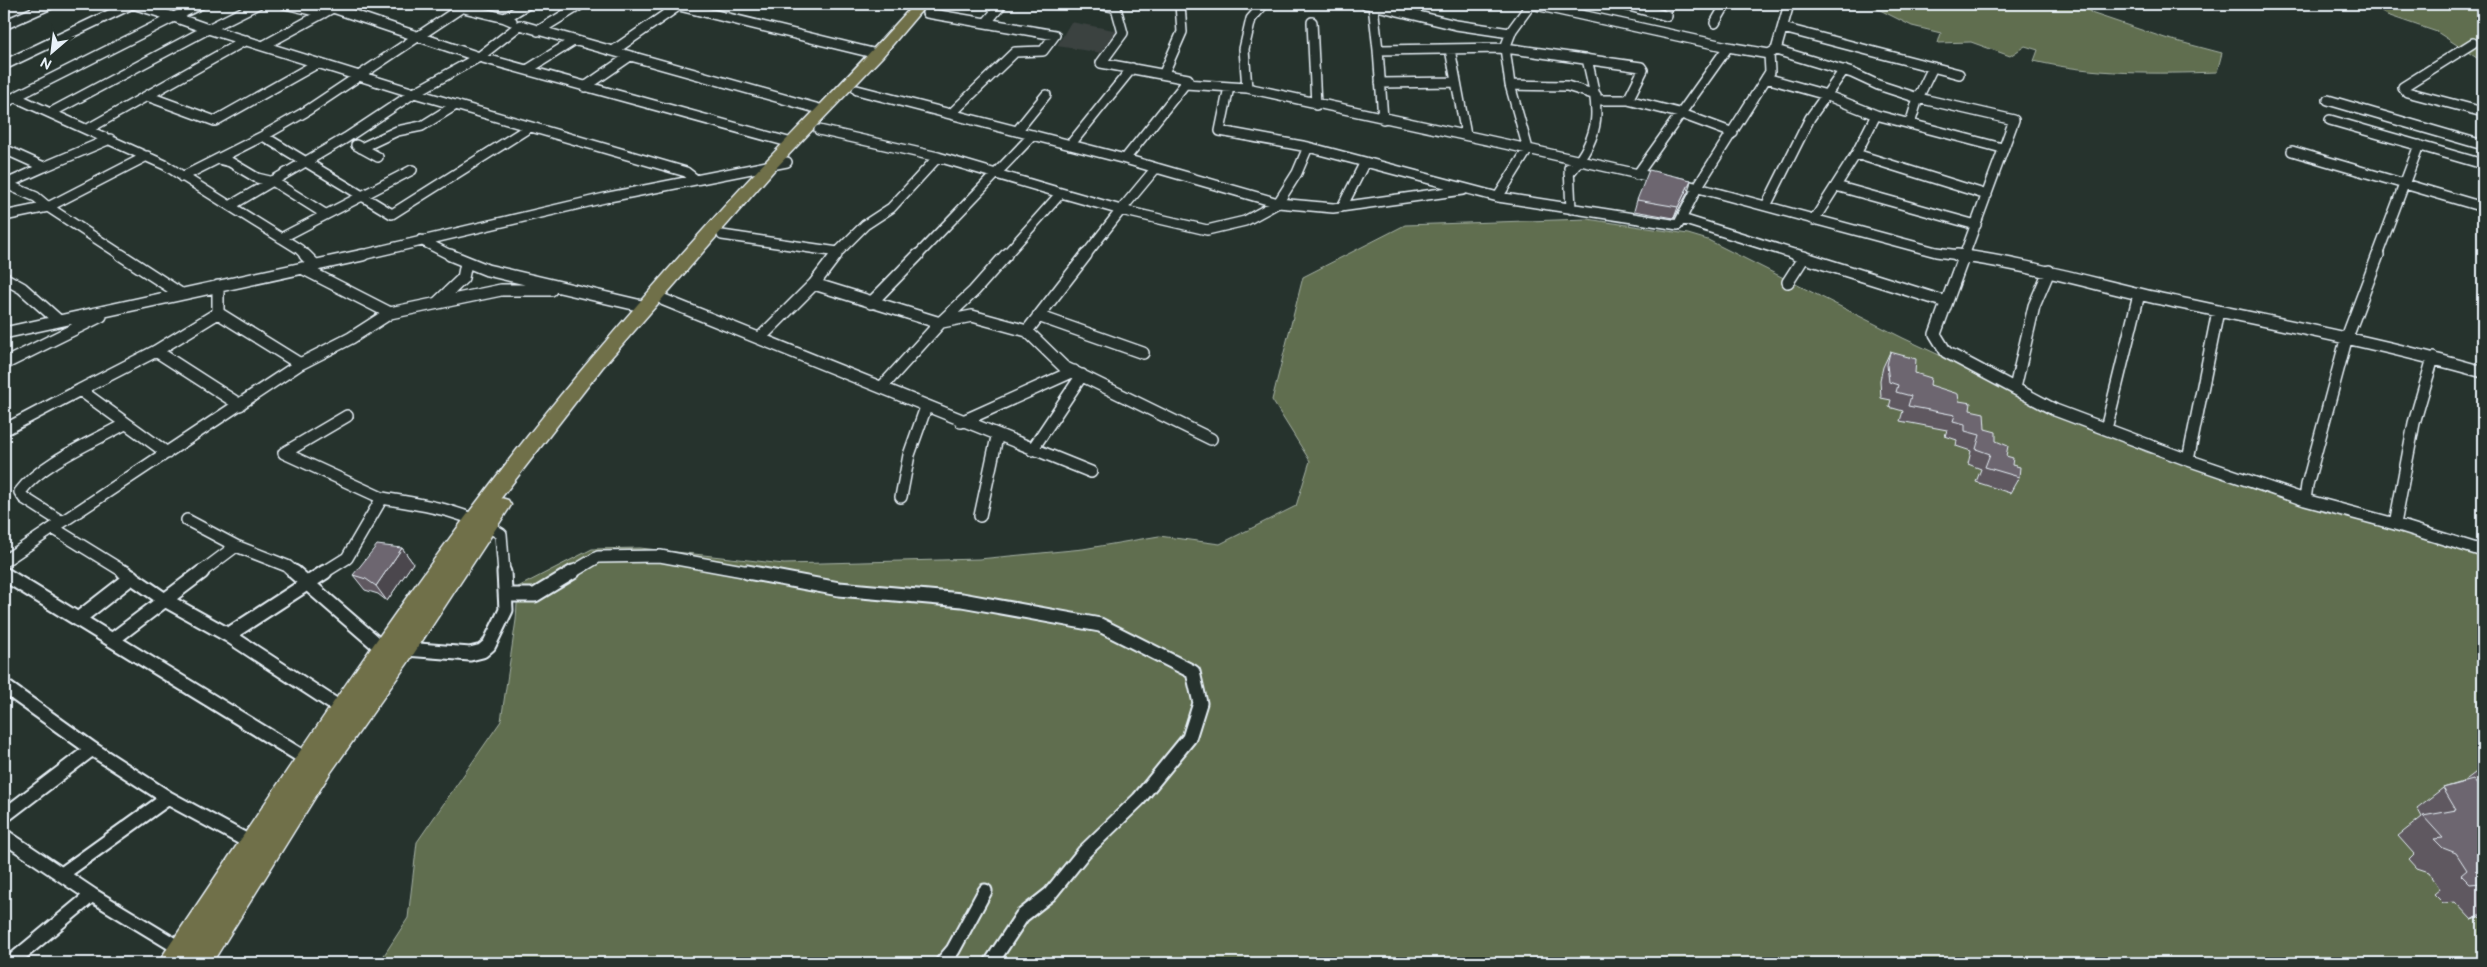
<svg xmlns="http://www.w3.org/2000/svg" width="2487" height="967" font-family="'Balsamiq Sans',sans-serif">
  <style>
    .built { fill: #3b4241 }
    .green { fill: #616e50; stroke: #a4b0a4 }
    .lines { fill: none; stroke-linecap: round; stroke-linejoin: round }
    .street-far2-casing { stroke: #e8f1f8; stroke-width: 12 }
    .street-far1-casing { stroke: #e8f1f8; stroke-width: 14 }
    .street-casing { stroke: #e8f1f8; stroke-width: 17 }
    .primary-casing { stroke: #e8f1f8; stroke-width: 3 }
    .street-far2 { stroke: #26332d; stroke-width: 9 }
    .street-far1 { stroke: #26332d; stroke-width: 11 }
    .street { stroke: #26332d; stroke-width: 13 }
    .primary { fill: #70704a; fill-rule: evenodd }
    .wall { fill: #5e5860; stroke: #e8f1f8 }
    .shaded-wall { fill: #4c474e; stroke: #e8f1f8 }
    .building { fill: #6d6670; stroke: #e8f1f8 }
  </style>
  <rect width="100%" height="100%" fill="#26332d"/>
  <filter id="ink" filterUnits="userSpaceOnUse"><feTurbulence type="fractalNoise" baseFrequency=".02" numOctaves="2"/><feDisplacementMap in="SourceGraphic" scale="10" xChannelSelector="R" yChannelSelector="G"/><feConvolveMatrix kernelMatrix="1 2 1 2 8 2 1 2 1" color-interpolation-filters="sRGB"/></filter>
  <g filter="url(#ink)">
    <path class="built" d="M1071 22 1119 31 1102 53 1057 46Z"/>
    <path class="green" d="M1868 4H2087L2091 13 2165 38 2222 53 2217 72C2157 74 2093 75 2034 61L2038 50 2025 46 2010 56 1971 42 1938 43 1941 33 1912 26Z
      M2372 4H2483V62L2437 32 2387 15Z
      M1587 219 1688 234 1708 240 1903 338 2146 452 2483 556V963H379L408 918 417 842 501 721 516 620 518 587 592 549 640 548 784 564 979 559 1083 549 1159 536 1220 544 1296 506 1310 461 1272 400 1303 277 1405 225Z"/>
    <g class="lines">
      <defs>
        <path id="street-far2" d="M133 4 174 17
          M201 4 174 17 208 29 258 4
          M285 4 324 13
          M447 4 505 18
          M671 4 877 54
          M1099 4 1114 7
          M1115 4 1123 33 1101 63 1188 79 1185 84 1247 88 1528 149 1498 197 1308 147 1220 131 1229 87
          M1365 4 1373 5 1378 50 1505 48 1510 85 1528 149 1660 179
          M1531 4 1512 30 1505 48 1641 67 1643 70 1628 100
          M1531 4 1728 47
          M1621 4 1667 16
          M1373 5 1456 25 1510 33
          M1668 7 1671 4
          M333 8 479 57 520 25 823 110
          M927 13 1055 35 1043 51 1015 52 952 113
          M512 21 505 18 528 4
          M1312 22 1316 105
          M986 23 1002 4
          M1715 23 1726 4
          M4 25 51 4
          M1783 28 1959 74
          M538 31 582 4
          M2473 43 2403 87 2407 92 2483 112
          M263 46 338 5
          M1450 49 1466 135
          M1378 50 1383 119
          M1776 50 1789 4
          M613 51 681 4
          M4 65 132 4
          M527 70 575 40
          M1164 73 1182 32 1180 4
          M1766 78 1823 94 1876 115
          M1380 83 1456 82
          M1510 85 1567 86 1596 95
          M585 87 630 56
          M1247 88 1244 49 1251 19 1264 4
          M857 90 1125 159 1278 203 1297 173 1308 147
          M147 96 215 121 318 63
          M1597 100H1628L1679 113 1733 133
          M2328 100 2483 145
          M4 104 15 97
          M50 113 15 97 174 17
          M2330 120 2483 164
          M1910 124 1918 98 1933 67
          M88 129 246 40
          M819 130 938 157 891 208 865 225 838 252
          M1017 131 1046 95
          M263 136 305 112 467 4
          M356 145 378 157
          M1070 145 1132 68
          M361 148 397 131 422 126 456 105
          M4 149 44 167 6 184 36 197 48 207
          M2292 151 2483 207
          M1856 154 1987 195
          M938 157 1061 193 1005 256
          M218 159 230 162 257 178 274 182 325 214
          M1125 159 1185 84
          M44 167 110 139
          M1156 168 1121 210 1207 230 1245 221 1278 203 1333 208 1463 190
          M1569 168 1571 209
          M1569 174C1604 131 1599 110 1587 59
          M1637 175 1728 47 1769 54 1776 50 1852 73 1878 85 1918 98 2014 120 1964 256
          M182 177 263 136 392 214 530 127
          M1676 182 1936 252 1967 256
          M1836 186 1976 225
          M1061 193 1121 210 1085 256
          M1498 197 1678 225 1698 186 1770 72 1769 54
          M230 206 165 165 50 113 208 29 414 93 479 57 792 143
          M1766 206 1810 118 1844 70
          M1342 207 1365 162
          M4 216 48 207
          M1682 219 1800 256
          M1814 220 1856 154 1876 115 2002 148
          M722 235 838 252 835 256
          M281 238 412 170
          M421 240 452 256
          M123 256 48 207 147 156
          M306 256 299 249 230 206 346 138 414 93 686 172 695 179
          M358 256 609 197 787 162
          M917 256 1033 135
          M2377 256 2419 145"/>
        <path id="street-far1" d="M121 255 181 294
          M305 255 315 265
          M450 255 487 270 646 307
          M836 255 814 284 940 323 882 387
          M1796 255 1946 302
          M1957 255C2027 264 2093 284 2161 299 2269 322 2377 342 2483 372
          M1964 255 1935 334 1946 352 2055 410 2188 460 2305 500 2395 524
          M4 278 22 288 59 321
          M1788 282 1804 257
          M664 300 1091 472
          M438 302 463 278 466 263
          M871 303 918 255
          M390 313 501 290H551
          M1038 316 1143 353
          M942 322 972 316 1027 331 1086 255
          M940 323 974 291 1006 255
          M1027 331 1064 367 1211 439
          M4 333 363 255
          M760 338 814 284
          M156 351 240 405
          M2433 358 2414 423 2395 524 2483 551
          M4 364 101 316
          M300 364 351 338 390 313 302 268
          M2015 388 2034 306 2049 271
          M80 390 156 351 218 313
          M347 416 284 453 382 498
          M961 422 1074 371
          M2106 429 2139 294
          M4 430 80 390 167 453
          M1032 450 1082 375
          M2188 460 2218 311
          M901 497 909 455 926 407
          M2305 500 2307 485 2346 340 2378 255
          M980 516 997 437
          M187 520 236 546
          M62 522 24 498 20 492C41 463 93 442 125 424
          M53 528 300 364 218 313V286
          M4 561 53 528 126 573
          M200 573 236 546 287 566 295 573
          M323 573 347 558 382 498C424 505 465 510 501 534L504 573
          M571 573 598 557 660 556 754 573"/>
        <path id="street" d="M124 572 165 600 228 635 343 710
          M294 572 384 650
          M747 572 839 589 962 600 1100 625 1193 672 1200 703 1189 738 1139 799 1084 852 1050 894 1022 916 991 963
          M4 574 311 762
          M507 595H535L573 572
          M78 619 132 577
          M228 635 325 572
          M112 640 202 572
          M406 649 470 654 482 651 489 645 506 610 504 572
          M4 686 92 749 168 798 251 843
          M4 816 92 749
          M4 836 92 895 181 949
          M62 874 168 798
          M10 963 92 895
          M942 963 953 950 985 891"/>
        <path id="primary" d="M914 4H927L882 57 776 168 602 368 501 498 508 500 511 505 508 510 407 664 329 775 212 963H160L163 955C299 754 433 545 590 360 647 293 707 224 768 159 817 108 867 57 914 4Z"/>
      </defs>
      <use href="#street-far2" class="street-far2-casing"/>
      <use href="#street-far1" class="street-far1-casing"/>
      <use href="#street" class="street-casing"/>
      <use href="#primary" class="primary-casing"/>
      <use href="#street-far2" class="street-far2"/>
      <use href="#street-far1" class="street-far1"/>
      <use href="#street" class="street"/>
      <use href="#primary" class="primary"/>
    </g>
    <path class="wall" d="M1691 180 1688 192 1674 218 1634 211 1637 200Z
      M1890 352 1915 373 1930 385 1959 401 1970 410 2006 456 2019 477 2010 493 1976 482 1981 469 1968 464 1971 451 1956 446 1957 440 1945 436 1947 430 1900 421 1903 411 1889 407 1891 400 1881 398 1880 380 1883 367Z
      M402 548 413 563 387 601 378 594 365 590 353 575Z
      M2483 767V916L2472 920 2455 902 2443 903 2434 894 2440 889 2429 872 2417 868 2409 859 2414 854 2398 836 2422 817 2417 808 2443 788 2463 782Z"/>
    <path class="shaded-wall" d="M1691 180 1688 192 1674 218 1678 207Z
      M402 548 413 563 387 601 376 586Z
      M2483 913V916L2472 920Z"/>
    <path class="building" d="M1649 170 1691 180 1678 207 1637 200Z
      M1890 352 1916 359 1915 373 1931 378 1930 385 1958 394 1959 401 1971 403 1970 410 1984 413 1985 429 1996 432V441L2008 446 2006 456 2013 458 2012 465 2020 467 2019 477 1985 467 1990 454 1976 449 1980 435 1965 431V424L1953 421 1955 415 1908 406 1911 396 1896 392 1898 385 1889 382 1887 365Z
      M377 545 402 548 376 586 366 579 353 575Z
      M2473 780 2483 791V884L2482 883 2470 884 2461 875 2467 870 2456 853 2443 848 2434 839 2443 838 2423 816 2456 810 2443 788Z"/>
  </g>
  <rect width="2487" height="967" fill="none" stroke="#26332d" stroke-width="20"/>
  <rect x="10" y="10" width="2467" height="947" fill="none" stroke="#e8f1f8" stroke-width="2" filter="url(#ink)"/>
  <g transform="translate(52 52) rotate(208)" stroke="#26332d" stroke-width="4" paint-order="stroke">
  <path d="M0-4L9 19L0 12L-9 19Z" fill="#e8f1f8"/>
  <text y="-8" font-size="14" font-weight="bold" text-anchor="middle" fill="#e8f1f8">N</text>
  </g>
</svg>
